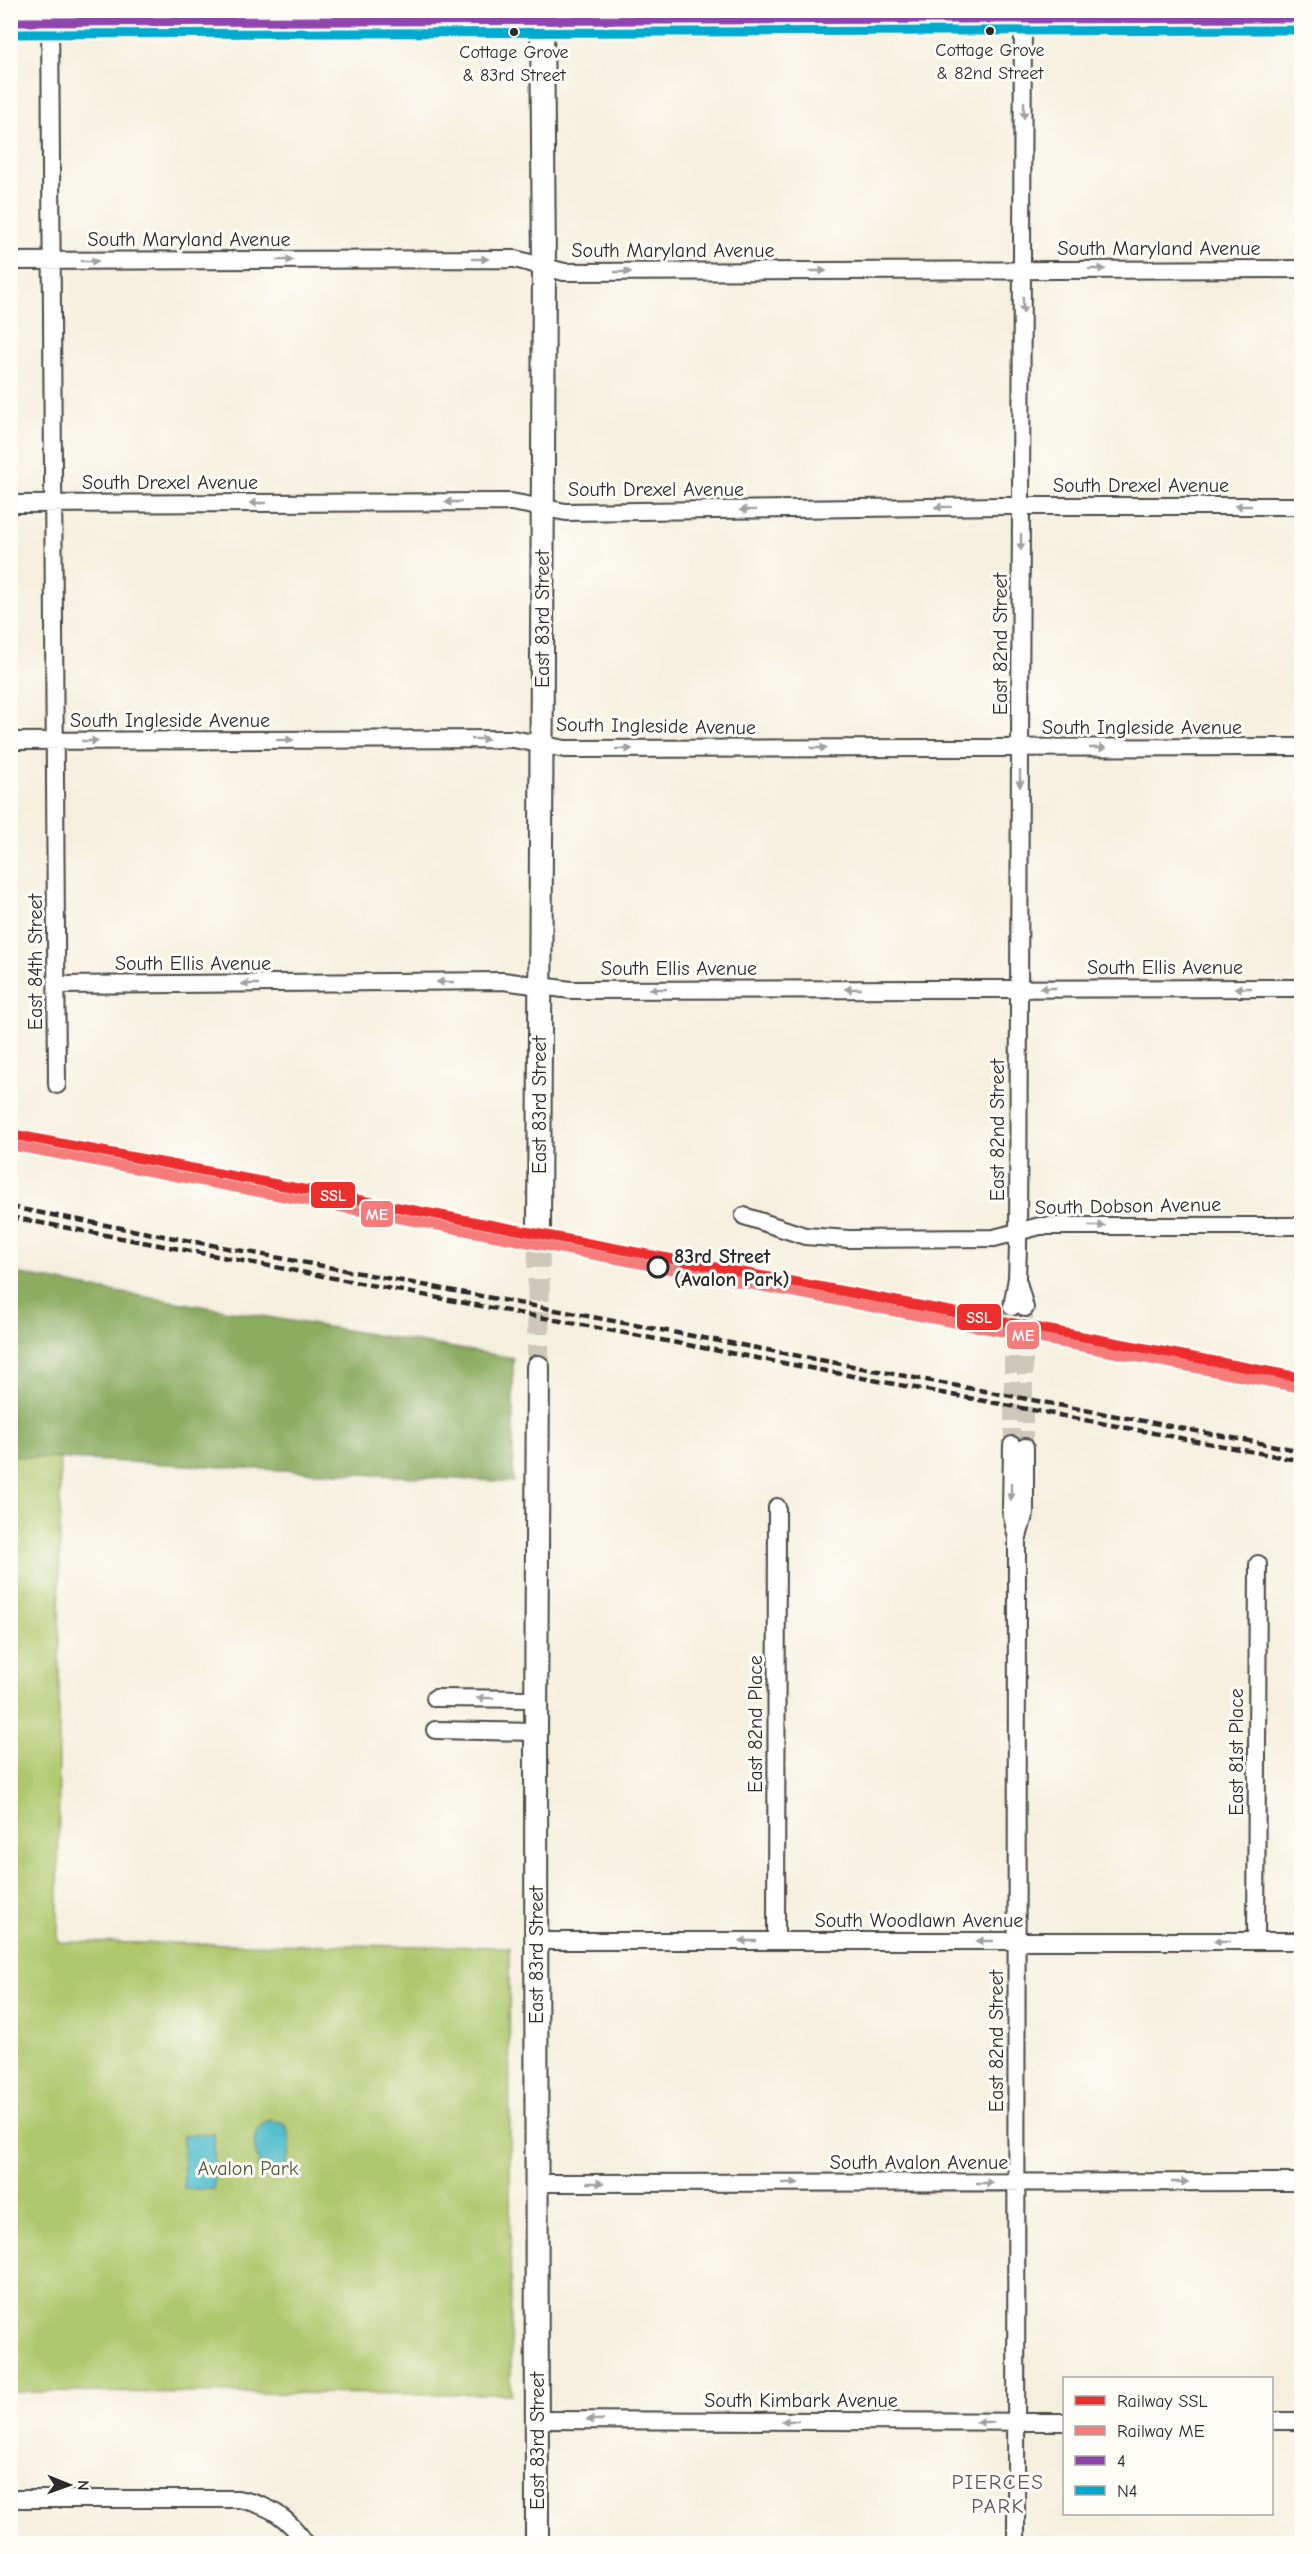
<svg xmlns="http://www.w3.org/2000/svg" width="1312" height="2554" font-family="'Comic Neue',sans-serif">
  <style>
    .green { fill: #b0c86d; stroke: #6e7a4c; stroke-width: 1.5 }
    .forest { fill: #8cac60; stroke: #5c6c46; stroke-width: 1.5 }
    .water { fill: #51bdcc; stroke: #3e747c; stroke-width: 1.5 }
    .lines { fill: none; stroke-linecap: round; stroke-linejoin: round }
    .street-tunnel { stroke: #cdc9ba; stroke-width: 16; stroke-dasharray: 16 8; stroke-linecap: butt }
    .secondary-tunnel { stroke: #cdc9ba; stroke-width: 22; stroke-dasharray: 22 11; stroke-linecap: butt }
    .street-casing { stroke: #494946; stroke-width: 20 }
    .secondary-casing { stroke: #494946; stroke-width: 26 }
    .street { stroke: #fff; stroke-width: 16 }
    .secondary { stroke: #fff; stroke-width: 22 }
    .rail { stroke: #2b2b2b; stroke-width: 4.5; stroke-dasharray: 9 4.5; stroke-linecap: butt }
    .bus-1-casing { stroke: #fdfcf7; stroke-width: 14 }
    .bus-2-casing { stroke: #fdfcf7; stroke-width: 14 }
    .bus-1 { stroke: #8e44ad; stroke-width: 9 }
    .bus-2 { stroke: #00a9ce; stroke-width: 9 }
    .rail-1-casing { stroke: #fdfcf7; stroke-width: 15 }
    .rail-2-casing { stroke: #fdfcf7; stroke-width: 15 }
    .rail-1 { stroke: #ee2e2d; stroke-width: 10 }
    .rail-2 { stroke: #f67b7b; stroke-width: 10 }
    .oneway { fill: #a0a0a0 }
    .bus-dot { fill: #2b2b2b; stroke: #fdfcf7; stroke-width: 2 }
    .stop-dot { fill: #fdfcf7; stroke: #2b2b2b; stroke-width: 3 }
    .labels { text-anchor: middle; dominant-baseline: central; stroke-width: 6; stroke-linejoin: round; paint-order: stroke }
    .bus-label { font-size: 18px; fill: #2b2b2b; stroke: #fdfcf7 }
    .street-label { font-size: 20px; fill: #2b2b2b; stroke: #fdfcf7 }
    .stop-label { font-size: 20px; font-weight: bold; fill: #2b2b2b; stroke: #fdfcf7; text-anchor: start }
    .park-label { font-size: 20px; fill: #535a3f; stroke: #fdfcf7 }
    .neighbourhood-label { font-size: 21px; letter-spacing: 1.5px; fill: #63515b; stroke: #fdfcf7 }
    .line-badge { stroke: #fdfcf7; stroke-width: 2 }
    .badge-label { font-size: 16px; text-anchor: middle; font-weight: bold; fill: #fff }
  </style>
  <rect width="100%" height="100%" fill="#fdfcf7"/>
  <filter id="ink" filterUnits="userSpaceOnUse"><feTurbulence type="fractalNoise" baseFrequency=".0167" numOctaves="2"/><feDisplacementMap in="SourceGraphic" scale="12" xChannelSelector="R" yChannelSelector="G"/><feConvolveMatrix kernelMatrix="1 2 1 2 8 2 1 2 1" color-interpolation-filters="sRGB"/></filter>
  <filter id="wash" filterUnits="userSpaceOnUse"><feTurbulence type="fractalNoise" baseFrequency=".008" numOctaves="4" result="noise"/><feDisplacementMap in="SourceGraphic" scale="24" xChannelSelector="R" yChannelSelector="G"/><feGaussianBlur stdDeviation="1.35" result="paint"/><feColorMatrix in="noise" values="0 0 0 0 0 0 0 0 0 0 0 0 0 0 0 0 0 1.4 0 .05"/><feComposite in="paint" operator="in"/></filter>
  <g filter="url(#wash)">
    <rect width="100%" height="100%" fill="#f5f0de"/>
    <path class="green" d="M11 1456 60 1457 58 1942 509 1947 511 2394 11 2392Z"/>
    <path class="forest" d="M11 1272 80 1286 513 1358V1482L11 1456Z"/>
    <path class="water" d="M271 2120 283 2123C292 2136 293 2149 285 2163L288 2167C277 2174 266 2175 257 2166L260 2163C252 2146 251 2128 271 2120Z
      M214 2134V2189H184L183 2135Z"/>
  </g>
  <g filter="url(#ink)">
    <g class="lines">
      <path class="street-tunnel" d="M1012 1445V1307
        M1025 1447V1308"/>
      <path class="secondary-tunnel" d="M538 1367 539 1228"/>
      <defs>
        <path id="street" d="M50 10 57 1085
          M10 261 515 259 564 272 1302 269
          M10 504 511 502 566 512 1002 506H1302
          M10 741 513 739 565 749 1302 747
          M57 985 503 981 571 990 1302 988
          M744 1216 805 1236 849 1239 994 1238 1040 1226H1302
          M1018 1282 1025 1308
          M1012 1307 1017 1278 1018 1246 1023 10
          M1012 1445 1011 1512 1017 1538 1016 2544
          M1018 1537 1025 1512V1447
          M435 1698 536 1699
          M435 1730 536 1732
          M536 1941H1302
          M776 1941 777 1507
          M1256 1941 1258 1564
          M536 2183 1302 2182
          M537 2420 1064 2422
          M1272 2421H1302
          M10 2499H238C269 2505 288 2517 306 2544"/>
        <path id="secondary" d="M10 22 1302 18
          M539 1228 544 267 542 10
          M537 2544 536 1732 538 1367"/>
      </defs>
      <use href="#street" class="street-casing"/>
      <use href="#secondary" class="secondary-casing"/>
      <use href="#street" class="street"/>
      <use href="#secondary" class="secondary"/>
      <path class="rail" d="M10 1207 1302 1451
        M10 1217 1302 1461"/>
      <defs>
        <path id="bus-1" d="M10 22 1302 18"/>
        <path id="bus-2" d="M10 34 1302 30"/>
      </defs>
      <use href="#bus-1" class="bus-1-casing"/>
      <use href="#bus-2" class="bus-2-casing"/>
      <use href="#bus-1" class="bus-1"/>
      <use href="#bus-2" class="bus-2"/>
      <defs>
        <path id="rail-1" d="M10 1134 1302 1378"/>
        <path id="rail-2" d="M10 1145 1302 1388"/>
      </defs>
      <use href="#rail-1" class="rail-1-casing"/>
      <use href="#rail-2" class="rail-2-casing"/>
      <use href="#rail-1" class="rail-1"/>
      <use href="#rail-2" class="rail-2"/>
    </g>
    <defs><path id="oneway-solid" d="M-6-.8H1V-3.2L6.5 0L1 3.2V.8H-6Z" transform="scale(1.5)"/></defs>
    <g class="oneway">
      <use href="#oneway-solid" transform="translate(1024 110) rotate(90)"/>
      <use href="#oneway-solid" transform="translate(480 259)"/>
      <use href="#oneway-solid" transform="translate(285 260)"/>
      <use href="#oneway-solid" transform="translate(90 261)"/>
      <use href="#oneway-solid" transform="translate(1097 269)"/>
      <use href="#oneway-solid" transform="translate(818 271)"/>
      <use href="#oneway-solid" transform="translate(623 272)"/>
      <use href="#oneway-solid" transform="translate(1023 305) rotate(90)"/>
      <use href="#oneway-solid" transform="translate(453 502) rotate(180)"/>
      <use href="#oneway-solid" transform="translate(258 503) rotate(180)"/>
      <use href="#oneway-solid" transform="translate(1243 506) rotate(180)"/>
      <use href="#oneway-solid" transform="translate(943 507) rotate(179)"/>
      <use href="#oneway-solid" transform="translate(748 510) rotate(179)"/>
      <use href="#oneway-solid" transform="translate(1021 542) rotate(90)"/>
      <use href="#oneway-solid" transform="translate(480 739)"/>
      <use href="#oneway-solid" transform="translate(285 740)"/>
      <use href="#oneway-solid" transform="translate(90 741)"/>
      <use href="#oneway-solid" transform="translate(819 748)"/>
      <use href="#oneway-solid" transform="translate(1098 748)"/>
      <use href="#oneway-solid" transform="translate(624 749)"/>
      <use href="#oneway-solid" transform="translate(1020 779) rotate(90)"/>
      <use href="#oneway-solid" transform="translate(445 982) rotate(180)"/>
      <use href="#oneway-solid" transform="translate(250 984) rotate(180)"/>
      <use href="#oneway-solid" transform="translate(1048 988) rotate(180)"/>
      <use href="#oneway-solid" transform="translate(1243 988) rotate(180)"/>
      <use href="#oneway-solid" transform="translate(658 989) rotate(180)"/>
      <use href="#oneway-solid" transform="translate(853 989) rotate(180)"/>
      <use href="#oneway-solid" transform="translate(1097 1226)"/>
      <use href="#oneway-solid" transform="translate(1011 1492) rotate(91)"/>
      <use href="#oneway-solid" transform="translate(485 1698) rotate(-180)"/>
      <use href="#oneway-solid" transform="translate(748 1941) rotate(180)"/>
      <use href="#oneway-solid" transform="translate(985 1941) rotate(180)"/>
      <use href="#oneway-solid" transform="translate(1222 1941) rotate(180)"/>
      <use href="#oneway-solid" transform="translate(1180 2182)"/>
      <use href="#oneway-solid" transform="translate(595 2183)"/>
      <use href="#oneway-solid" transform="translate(790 2183)"/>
      <use href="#oneway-solid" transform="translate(985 2183)"/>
      <use href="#oneway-solid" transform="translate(595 2420) rotate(-180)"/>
      <use href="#oneway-solid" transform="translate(790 2421) rotate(-180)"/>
      <use href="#oneway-solid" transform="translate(985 2422) rotate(-180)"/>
    </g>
  </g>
  <g class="bus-dot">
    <circle cx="990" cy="31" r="5"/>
    <circle cx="514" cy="32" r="5"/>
  </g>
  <circle class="stop-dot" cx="658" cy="1267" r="10"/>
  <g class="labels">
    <g class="bus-label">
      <text x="990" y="50">Cottage Grove<tspan x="990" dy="23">&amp; 82nd Street</tspan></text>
      <text x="514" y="52">Cottage Grove<tspan x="514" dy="23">&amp; 83rd Street</tspan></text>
    </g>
    <g class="street-label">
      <text x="189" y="239">South Maryland Avenue</text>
      <text x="1159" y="248">South Maryland Avenue</text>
      <text x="673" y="250">South Maryland Avenue</text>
      <text x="170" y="482">South Drexel Avenue</text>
      <text x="1141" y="485">South Drexel Avenue</text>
      <text x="656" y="489">South Drexel Avenue</text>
      <text transform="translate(542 619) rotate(-90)">East 83rd Street</text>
      <text transform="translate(1000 644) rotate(-90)">East 82nd Street</text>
      <text x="170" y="720">South Ingleside Avenue</text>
      <text transform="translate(656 726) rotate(1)">South Ingleside Avenue</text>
      <text x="1142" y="727">South Ingleside Avenue</text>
      <text transform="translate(35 962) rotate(-90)">East 84th Street</text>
      <text x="193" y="963">South Ellis Avenue</text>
      <text x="1165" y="967">South Ellis Avenue</text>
      <text x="679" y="968">South Ellis Avenue</text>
      <text transform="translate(539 1105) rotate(-90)">East 83rd Street</text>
      <text transform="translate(997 1130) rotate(-90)">East 82nd Street</text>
      <text transform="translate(1128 1206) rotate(-1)">South Dobson Avenue</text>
      <text transform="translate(755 1724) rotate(-90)">East 82nd Place</text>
      <text transform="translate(1236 1752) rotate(-90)">East 81st Place</text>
      <text x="919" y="1920">South Woodlawn Avenue</text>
      <text transform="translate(536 1955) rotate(-90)">East 83rd Street</text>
      <text transform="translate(996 2041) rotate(-90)">East 82nd Street</text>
      <text x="919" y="2162">South Avalon Avenue</text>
      <text x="801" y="2400">South Kimbark Avenue</text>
      <text transform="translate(537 2441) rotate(-90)">East 83rd Street</text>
    </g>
    <g class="stop-label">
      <text x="674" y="1256">83rd Street<tspan x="674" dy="23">(Avalon Park)</tspan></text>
    </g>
    <g class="park-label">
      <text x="248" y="2168">Avalon Park</text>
    </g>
    <g class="neighbourhood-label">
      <text x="998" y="2482">PIERCES<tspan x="998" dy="24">PARK</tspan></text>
    </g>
  </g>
  <g class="line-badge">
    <rect x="310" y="1181" width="46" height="28" rx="6" fill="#ee2e2d"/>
    <rect x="360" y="1200" width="34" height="28" rx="6" fill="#f67b7b"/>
    <rect x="956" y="1303" width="46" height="28" rx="6" fill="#ee2e2d"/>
    <rect x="1006" y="1321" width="34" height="29" rx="6" fill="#f67b7b"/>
  </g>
  <g class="badge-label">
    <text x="333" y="1201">SSL</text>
    <text x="377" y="1220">ME</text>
    <text x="979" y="1323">SSL</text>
    <text x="1023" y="1341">ME</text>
  </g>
  <rect width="1312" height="2554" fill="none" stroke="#fdfcf7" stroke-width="36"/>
  <rect x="1063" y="2377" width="210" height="138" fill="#fdfcf7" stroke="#a9a8a5" stroke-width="1.5"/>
  <rect x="1075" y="2396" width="30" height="9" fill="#ee2e2d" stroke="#a9a8a5" stroke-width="1.5"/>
  <text x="1117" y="2407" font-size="18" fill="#2b2b2b">Railway SSL</text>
  <rect x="1075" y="2426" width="30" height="9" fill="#f67b7b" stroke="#a9a8a5" stroke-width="1.5"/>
  <text x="1117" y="2437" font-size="18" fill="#2b2b2b">Railway ME</text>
  <rect x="1075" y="2456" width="30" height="9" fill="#8e44ad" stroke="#a9a8a5" stroke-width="1.5"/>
  <text x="1117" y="2467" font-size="18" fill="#2b2b2b">4</text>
  <rect x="1075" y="2486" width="30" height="9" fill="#00a9ce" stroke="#a9a8a5" stroke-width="1.5"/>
  <text x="1117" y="2497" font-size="18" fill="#2b2b2b">N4</text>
  <g transform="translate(69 2485) rotate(91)" stroke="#fdfcf7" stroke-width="4.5" paint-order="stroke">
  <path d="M0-4.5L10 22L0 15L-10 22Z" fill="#2b2b2b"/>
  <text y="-9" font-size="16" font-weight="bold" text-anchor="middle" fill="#2b2b2b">N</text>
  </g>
</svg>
